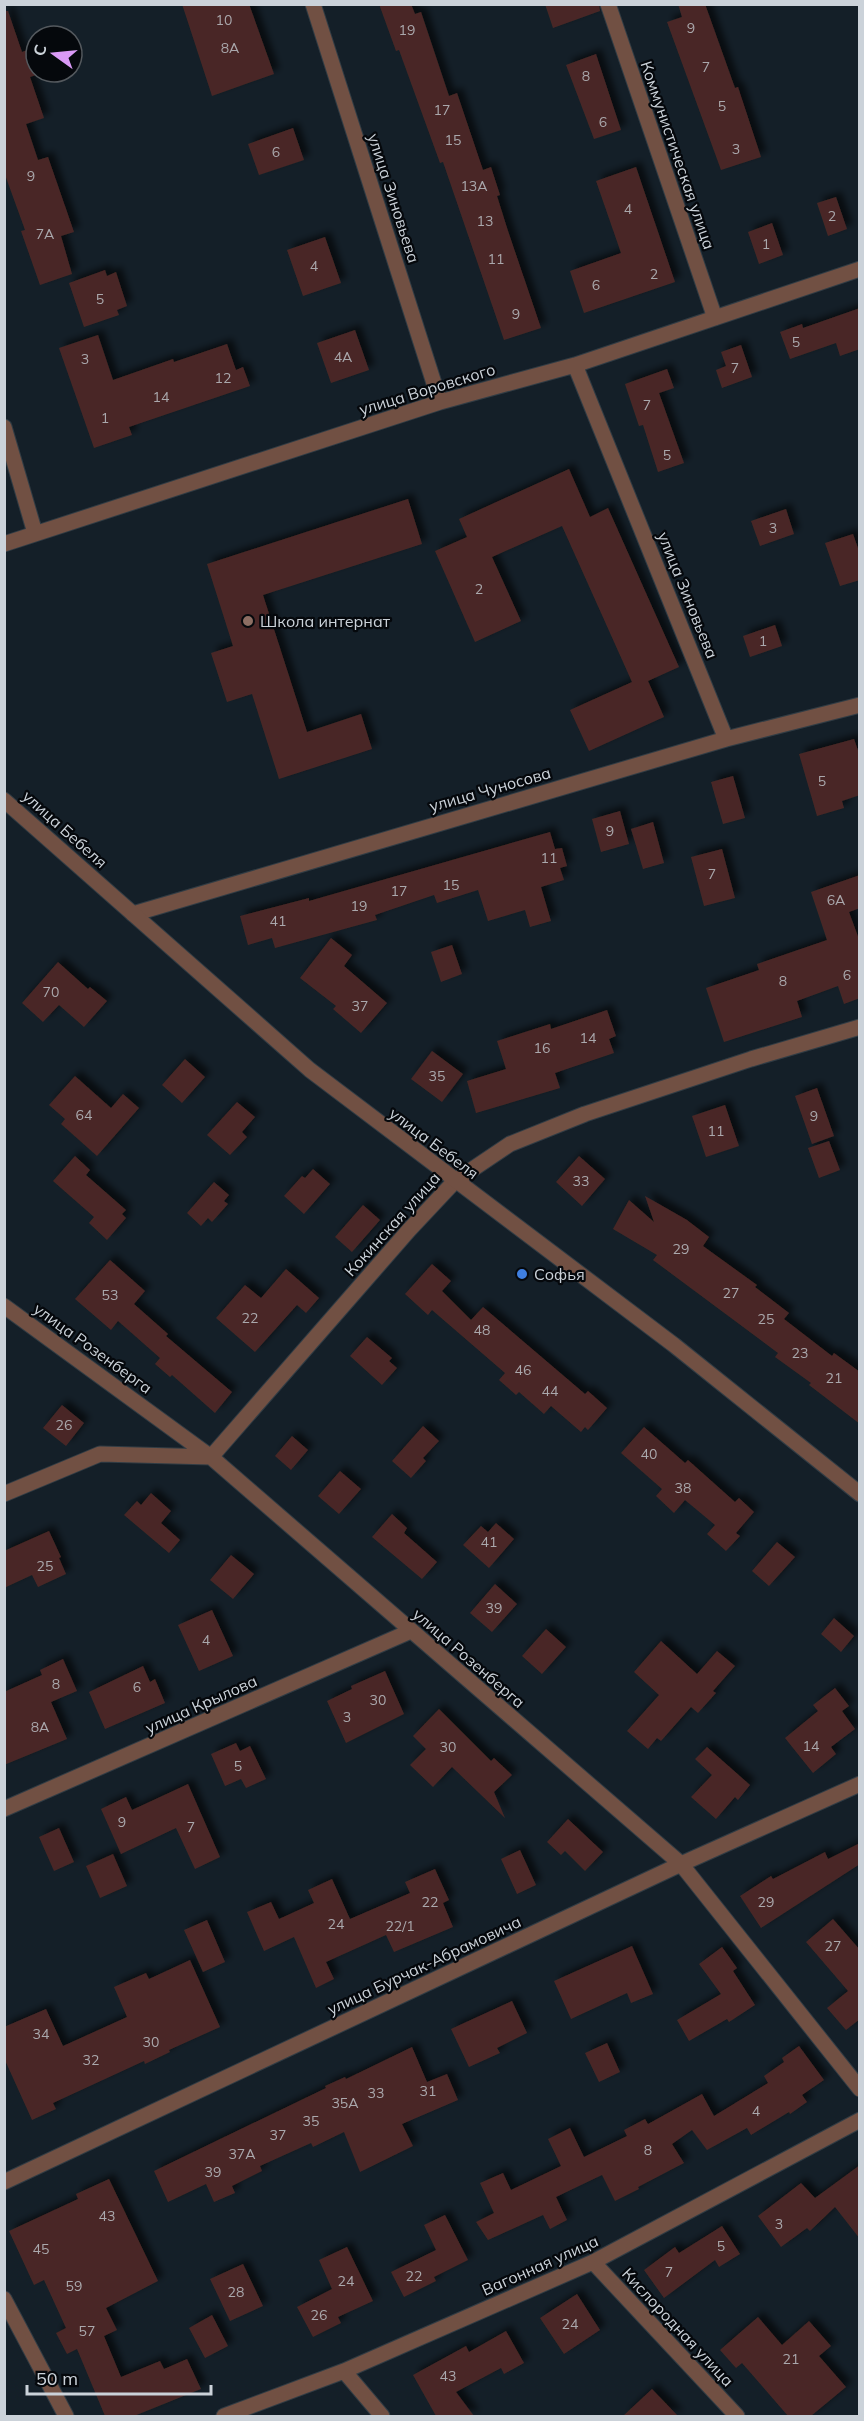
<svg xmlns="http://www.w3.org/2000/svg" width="864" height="2421" font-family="Mulish,sans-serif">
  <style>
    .building { fill: #482825; filter: url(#shadow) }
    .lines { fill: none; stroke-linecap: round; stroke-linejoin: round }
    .minor-casing { stroke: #313c44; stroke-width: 17 }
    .tertiary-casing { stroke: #313c44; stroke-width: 17 }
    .minor { stroke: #715043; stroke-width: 15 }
    .tertiary { stroke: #715043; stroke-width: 15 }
    .education-dot { fill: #8d6e63; stroke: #05080c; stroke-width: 2 }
    .shop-dot { fill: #3f7fe0; stroke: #05080c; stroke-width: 2 }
    .labels { text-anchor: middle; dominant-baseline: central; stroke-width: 4.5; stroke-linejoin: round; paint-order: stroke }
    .number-label { font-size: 14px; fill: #aaa8ac }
    .street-label { font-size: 16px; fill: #cbd2d9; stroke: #05080c }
    .poi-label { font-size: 16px; fill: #cbd2d9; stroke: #05080c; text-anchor: start }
  </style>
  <defs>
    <filter id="shadow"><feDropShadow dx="5.5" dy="-5.5" stdDeviation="3" flood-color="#0009"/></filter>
  </defs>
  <rect width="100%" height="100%" fill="#141f28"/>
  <path class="building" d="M182 4H249L274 74 212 96Z
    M379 4H411L415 14 421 12 449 96 457 93 483 170 491 167 500 195 497 196 508 231 541 328 504 340 443 162 440 163 399 50 396 51Z
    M545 4H599L600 11 553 28Z
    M678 4H705L735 88 738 87 761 157 721 170 667 22 682 17Z
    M4 11H8L22 52 36 47V75L30 77 44 118 26 124 38 160 48 157 74 232 61 236 72 274 40 285 21 231 25 230 4 172Z
    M596 54 621 130 594 139 566 65Z
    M293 128 304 160 259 175 248 144Z
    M636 167 675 282 584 313 570 271 621 253 596 181Z
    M836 197 847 229 828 236 817 203Z
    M772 223 783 255 759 264 748 232Z
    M325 237 341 283 303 296 287 250Z
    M105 270 107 276 116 272 127 306 117 310 119 315 84 327 69 283Z
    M860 308V349L840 356 836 343 790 359 780 332 802 324 803 328Z
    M355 330 369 370 331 383 317 343Z
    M98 335 113 380 173 359 174 362 227 344 236 370 243 367 250 386 129 427 132 435 94 448 59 348Z
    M741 345 752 377 722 388 716 370 726 366 721 352Z
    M667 369 674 388 659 393 684 463 658 472 643 425 639 426 625 384Z
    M569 469 590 517 608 508 679 667 648 681 664 717 589 751 570 710 632 682 562 526 492 557 521 621 475 642 435 551 467 537 459 519Z
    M408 499 422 544 263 595 307 732 361 714 372 749 279 779 252 694 227 702 211 653 233 646 207 564Z
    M786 509 794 534 760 546 751 521Z
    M853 534 860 554V580L840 586 825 543Z
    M775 625 782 646 750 657 743 636Z
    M854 739 860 756V795L842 801 844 808 817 816 799 754Z
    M733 776 745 818 723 824 711 782Z
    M620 811 629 844 601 852 592 819Z
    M653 822 664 863 643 869 631 829Z
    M550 832 555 849 562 848 567 866 560 868 564 880 541 887 551 921 530 927 525 910 488 921 478 890 437 903 434 895 375 915 377 920 275 948 272 938 248 945 240 916 309 898V901Z
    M722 849 735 898 704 906 691 857Z
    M860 875V908L849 912 860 942V998L844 1004 838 986 797 1001 802 1017 724 1042 706 988 759 970 757 964 827 940 811 892Z
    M331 938 352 955 344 966 387 1003 361 1033 333 1009 336 1006 300 978Z
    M452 945 462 974 441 982 431 952Z
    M58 962 88 989 90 987 107 1001 84 1027 59 1005 43 1022 22 1003Z
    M607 1010 616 1036 609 1039 614 1053 555 1073 560 1088 476 1113 467 1081 506 1069 497 1041 550 1024 551 1029Z
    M432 1051 463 1074 442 1102 411 1079Z
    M185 1059 205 1077 182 1103 162 1085Z
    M75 1076 111 1108 123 1094 139 1108 97 1156 61 1124 65 1119 49 1105Z
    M817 1088 834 1136 812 1144 795 1096Z
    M237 1102 255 1117 242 1132 247 1137 230 1155 207 1135Z
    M725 1105 739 1146 706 1157 692 1116Z
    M829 1141 840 1170 819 1178 808 1148Z
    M75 1156 90 1170 86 1175 126 1210 122 1214 126 1218 107 1240 89 1223 94 1217 53 1181Z
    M579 1156 605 1179 582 1206 556 1182Z
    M313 1169 330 1184 304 1214 284 1196 302 1176 305 1178Z
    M214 1182 229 1195 224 1201 228 1204 212 1222 208 1218 201 1226 187 1213Z
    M645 1196 687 1220 709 1237 703 1246 757 1285 755 1287 789 1313 784 1319 832 1356 834 1353 860 1372V1424L809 1385 811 1383 775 1357 778 1353 653 1260 657 1255 613 1229 629 1200 654 1222Z
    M363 1205 380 1220 352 1252 335 1237Z
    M110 1260 145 1291 134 1304 168 1334 166 1336 232 1392 215 1413 172 1375 170 1377 155 1364 160 1358 118 1321 111 1330 75 1299Z
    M432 1264 451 1281 442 1291 471 1320 483 1307 585 1394 588 1391 607 1408 588 1430 585 1427 581 1432 551 1406 544 1414 519 1392 516 1395 499 1380 505 1373 432 1310 428 1315 405 1294Z
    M286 1269 319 1298 306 1313 297 1305 255 1352 216 1318 245 1285 261 1298Z
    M367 1337 392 1358 389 1361 397 1368 382 1385 350 1356Z
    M62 1405 84 1423 66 1446 43 1428Z
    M423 1426 439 1441 423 1458 426 1461 411 1478 392 1461Z
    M644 1427 685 1463 688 1460 735 1502 739 1498 754 1512 736 1533 740 1536 726 1551 707 1534 715 1525 685 1500 674 1513 656 1496 662 1489 621 1453Z
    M292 1436 308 1450 291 1470 275 1456Z
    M340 1471 361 1489 339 1514 318 1496Z
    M151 1493 171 1511 161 1523 180 1540 169 1553 124 1515 137 1501 141 1505Z
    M392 1514 407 1528 404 1533 437 1562 422 1579 372 1537Z
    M496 1523 514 1539 489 1568 463 1545 481 1526 488 1532Z
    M49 1531 61 1557 59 1558 66 1574 38 1587 32 1575 4 1588V1551Z
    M777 1542 795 1557 769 1586 752 1571Z
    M231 1555 254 1574 233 1599 210 1580Z
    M495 1584 517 1604 492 1632 470 1613Z
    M212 1610 233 1656 199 1671 178 1625Z
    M834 1618 854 1636 841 1652 821 1634Z
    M546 1629 566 1647 542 1674 522 1656Z
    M661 1641 697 1674 717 1651 735 1666 713 1691 716 1693 698 1713 691 1707 661 1741 657 1738 648 1749 627 1731 659 1695 634 1672Z
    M63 1659 77 1691 51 1702 67 1739 4 1765V1692L42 1675 40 1670Z
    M143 1666 150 1682 155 1679 165 1703 105 1729 89 1692Z
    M385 1671 404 1714 346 1743 327 1701 352 1689 351 1686Z
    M835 1688 849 1706 842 1711 855 1729 831 1747 836 1754 813 1773 785 1738 818 1711 813 1705Z
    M439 1709 491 1761 494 1758 512 1775 494 1792 505 1818 452 1767 433 1787 410 1765 426 1749 413 1736Z
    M236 1743 240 1751 250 1746 266 1779 246 1788 241 1779 225 1786 211 1754Z
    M707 1747 750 1785 738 1800 735 1797 716 1819 691 1797 712 1775 695 1759Z
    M188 1784 220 1857 195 1869 176 1828 121 1854 101 1809 126 1797 132 1810Z
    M568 1819 603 1852 585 1871 565 1851 561 1855 547 1842Z
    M59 1828 74 1862 54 1871 39 1837Z
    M860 1843V1864L761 1928 740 1896 771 1876 773 1879 825 1852 828 1859Z
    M520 1850 536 1885 517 1894 501 1859Z
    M113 1854 127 1886 100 1898 86 1866Z
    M435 1869 449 1900 443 1903 453 1927 394 1952 386 1935 326 1962 334 1979 316 1988 294 1937 264 1951 247 1912 271 1902 279 1919 314 1903 308 1890 332 1879 350 1919 410 1893 405 1882Z
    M833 1919 860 1950V2019L846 2030 827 2008 848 1991 806 1942Z
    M207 1920 225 1962 203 1972 184 1930Z
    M632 1946 653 1994 631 2003 627 1993 571 2019 554 1981Z
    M722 1947 737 1968 733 1971 755 2005 729 2022 727 2019 689 2041 677 2020 721 1994 699 1964Z
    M190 1960 220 2027 169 2050 170 2052 145 2064 144 2061 53 2103 56 2109 32 2120 4 2058V2027L46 2009 63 2046 127 2017 114 1987 146 1973 149 1979Z
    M512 2001 527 2033 497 2048 500 2053 469 2067 451 2029Z
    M607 2043 620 2072 599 2082 585 2053Z
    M799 2046 824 2080 802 2095 807 2102 790 2114 789 2112 751 2135 747 2128 707 2150 692 2130 672 2144 684 2163 638 2187 639 2189 615 2201 602 2175 556 2197 567 2220 550 2229 543 2215 488 2240 476 2222 494 2213 480 2183 503 2173 511 2190 561 2166 548 2139 570 2128 584 2157 627 2136 624 2130 645 2119 648 2124 702 2094 714 2116 768 2083 764 2076 784 2062 782 2058Z
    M412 2047 427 2082 447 2074 458 2100 402 2124 413 2146 360 2172 344 2132 313 2147 311 2143 260 2166 262 2171 232 2186 235 2193 214 2202 206 2184 168 2202 154 2171 326 2088 325 2086 345 2077 346 2079Z
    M860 2165V2239L835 2207 810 2231 807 2228 781 2247 758 2216 801 2183 815 2198Z
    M109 2179 158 2281 106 2308 117 2330 104 2336 121 2377 160 2361 164 2369 187 2359 201 2389 134 2416H105L77 2349 67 2354 56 2333 66 2328 44 2280 34 2285 9 2231 78 2199 76 2194Z
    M445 2215 468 2260 434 2277 436 2281 404 2297 391 2272 436 2250 424 2225Z
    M722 2226 740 2254 719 2267 715 2260 664 2298 644 2270 675 2247 679 2253Z
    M347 2247 373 2301 338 2317 341 2323 313 2337 297 2307 332 2289 319 2260Z
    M243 2264 263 2306 230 2321 210 2279Z
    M577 2294 600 2330 564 2354 540 2318Z
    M212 2315 228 2346 205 2358 189 2328Z
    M758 2317 782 2345 809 2321 831 2346 819 2356 846 2387 811 2416H788L742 2363 736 2368 720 2350Z
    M506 2331 524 2363 504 2374 501 2368 456 2392 474 2416H436L413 2375 466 2346 469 2352Z
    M652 2389 678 2416H623Z"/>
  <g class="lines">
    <defs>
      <path id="minor" d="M313 4 440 402
        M608 4 715 318
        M575 365 726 739
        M4 427 35 533
        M4 544 440 402 575 365 860 269
        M133 914 726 739 860 705
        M4 1306 211 1457 681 1864 860 2089
        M4 1494 100 1454 211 1457 409 1230 455 1181 510 1144 585 1114 751 1059 860 1027
        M4 1809 411 1631
        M4 2182 681 1864 860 1784
        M593 2262 737 2416
        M4 2299 66 2416
        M344 2371 382 2416
        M224 2416 344 2371 593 2262 860 2120"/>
      <path id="tertiary" d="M4 800 310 1070 674 1345 860 1494"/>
    </defs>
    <use href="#minor" class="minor-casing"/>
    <use href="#tertiary" class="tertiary-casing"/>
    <use href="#minor" class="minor"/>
    <use href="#tertiary" class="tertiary"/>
  </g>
  <circle class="education-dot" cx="248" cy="621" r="6"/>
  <circle class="shop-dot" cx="522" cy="1274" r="6"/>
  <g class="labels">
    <g class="number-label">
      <text x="224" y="20">10</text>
      <text x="691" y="28">9</text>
      <text x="407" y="30">19</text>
      <text x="230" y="48">8А</text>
      <text x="706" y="67">7</text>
      <text x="586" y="76">8</text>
      <text x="722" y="106">5</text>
      <text x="442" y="110">17</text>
      <text x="603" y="122">6</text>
      <text x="453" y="140">15</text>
      <text x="736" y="149">3</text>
      <text x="276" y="152">6</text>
      <text x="31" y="176">9</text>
      <text x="474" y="186">13А</text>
      <text x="628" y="209">4</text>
      <text x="832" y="216">2</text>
      <text x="485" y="221">13</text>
      <text x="45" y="234">7А</text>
      <text x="766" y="244">1</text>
      <text x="496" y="259">11</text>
      <text x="314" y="266">4</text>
      <text x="654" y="274">2</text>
      <text x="596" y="285">6</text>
      <text x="100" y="299">5</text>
      <text x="516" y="314">9</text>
      <text x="796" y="342">5</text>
      <text x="343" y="357">4А</text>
      <text x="85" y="359">3</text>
      <text x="735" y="368">7</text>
      <text x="223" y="378">12</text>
      <text x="161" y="397">14</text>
      <text x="647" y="405">7</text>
      <text x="105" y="418">1</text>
      <text x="667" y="455">5</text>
      <text x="773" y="528">3</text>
      <text x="479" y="589">2</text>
      <text x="763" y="641">1</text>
      <text x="822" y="781">5</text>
      <text x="610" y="831">9</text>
      <text x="549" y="858">11</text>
      <text x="712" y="874">7</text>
      <text x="451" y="885">15</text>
      <text x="399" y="891">17</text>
      <text x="836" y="900">6А</text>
      <text x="359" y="906">19</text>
      <text x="278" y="921">41</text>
      <text x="847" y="975">6</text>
      <text x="783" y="981">8</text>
      <text x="51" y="992">70</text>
      <text x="360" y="1006">37</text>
      <text x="588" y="1038">14</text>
      <text x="542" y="1048">16</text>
      <text x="437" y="1076">35</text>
      <text x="84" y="1115">64</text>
      <text x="814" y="1116">9</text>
      <text x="716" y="1131">11</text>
      <text x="581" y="1181">33</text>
      <text x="681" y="1249">29</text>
      <text x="731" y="1293">27</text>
      <text x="110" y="1295">53</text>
      <text x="250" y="1318">22</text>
      <text x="766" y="1319">25</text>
      <text x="482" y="1330">48</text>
      <text x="800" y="1353">23</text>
      <text x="523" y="1370">46</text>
      <text x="834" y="1378">21</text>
      <text x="550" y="1391">44</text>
      <text x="64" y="1425">26</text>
      <text x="649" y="1454">40</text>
      <text x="683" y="1488">38</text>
      <text x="489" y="1542">41</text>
      <text x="45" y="1566">25</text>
      <text x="494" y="1608">39</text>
      <text x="206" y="1640">4</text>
      <text x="56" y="1684">8</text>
      <text x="137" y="1687">6</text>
      <text x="378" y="1700">30</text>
      <text x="347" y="1717">3</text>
      <text x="40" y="1727">8А</text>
      <text x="811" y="1746">14</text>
      <text x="448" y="1747">30</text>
      <text x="238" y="1766">5</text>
      <text x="122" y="1822">9</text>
      <text x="191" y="1827">7</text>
      <text x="430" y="1902">22</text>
      <text x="766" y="1902">29</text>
      <text x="336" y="1924">24</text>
      <text x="400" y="1926">22/1</text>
      <text x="833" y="1946">27</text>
      <text x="41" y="2034">34</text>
      <text x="151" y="2042">30</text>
      <text x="91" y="2060">32</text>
      <text x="428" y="2091">31</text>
      <text x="376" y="2093">33</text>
      <text x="345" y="2103">35А</text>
      <text x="756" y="2111">4</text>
      <text x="311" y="2121">35</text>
      <text x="278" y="2135">37</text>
      <text x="648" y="2150">8</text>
      <text x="242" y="2154">37А</text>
      <text x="213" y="2172">39</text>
      <text x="107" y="2216">43</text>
      <text x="779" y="2224">3</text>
      <text x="721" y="2246">5</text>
      <text x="41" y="2249">45</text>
      <text x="669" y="2272">7</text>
      <text x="414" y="2276">22</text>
      <text x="346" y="2281">24</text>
      <text x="74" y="2286">59</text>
      <text x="236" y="2292">28</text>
      <text x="319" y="2315">26</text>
      <text x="570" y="2324">24</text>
      <text x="87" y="2331">57</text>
      <text x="791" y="2359">21</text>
      <text x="448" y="2376">43</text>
    </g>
    <g class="street-label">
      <text transform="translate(678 155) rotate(71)">Коммунистическая улица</text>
      <text transform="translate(394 198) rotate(72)">улица Зиновьева</text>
      <text transform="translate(427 389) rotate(-17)">улица Воровского</text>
      <text transform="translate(688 595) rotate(68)">улица Зиновьева</text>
      <text transform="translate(490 789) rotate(-16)">улица Чуносова</text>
      <text transform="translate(65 829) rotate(42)">улица Бебеля</text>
      <text transform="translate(434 1143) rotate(37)">улица Бебеля</text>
      <text transform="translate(392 1224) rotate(-48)">Кокинская улица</text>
      <text transform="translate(93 1348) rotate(36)">улица Розенберга</text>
      <text transform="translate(469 1658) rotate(41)">улица Розенберга</text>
      <text transform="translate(201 1704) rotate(-24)">улица Крылова</text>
      <text transform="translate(424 1965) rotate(-25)">улица Бурчак-Абрамовича</text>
      <text transform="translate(540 2265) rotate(-24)">Вагонная улица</text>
      <text transform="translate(678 2327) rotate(47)">Кислородная улица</text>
    </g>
    <g class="poi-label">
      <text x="260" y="621">Школа интернат</text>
      <text x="534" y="1274">Софья</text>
    </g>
  </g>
  <rect width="864" height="2421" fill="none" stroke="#cbd2d9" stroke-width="12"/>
  <g transform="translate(54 54) rotate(285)"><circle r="28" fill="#05080c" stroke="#54595e" stroke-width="1.5"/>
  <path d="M0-4.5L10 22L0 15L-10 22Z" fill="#da9af6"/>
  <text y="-9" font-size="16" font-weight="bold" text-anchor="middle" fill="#cbd2d9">С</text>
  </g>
  <path d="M27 2385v9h184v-9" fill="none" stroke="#cbd2d9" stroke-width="3"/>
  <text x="36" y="2385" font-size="18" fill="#cbd2d9" stroke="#05080c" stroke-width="4.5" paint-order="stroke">50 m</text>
</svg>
